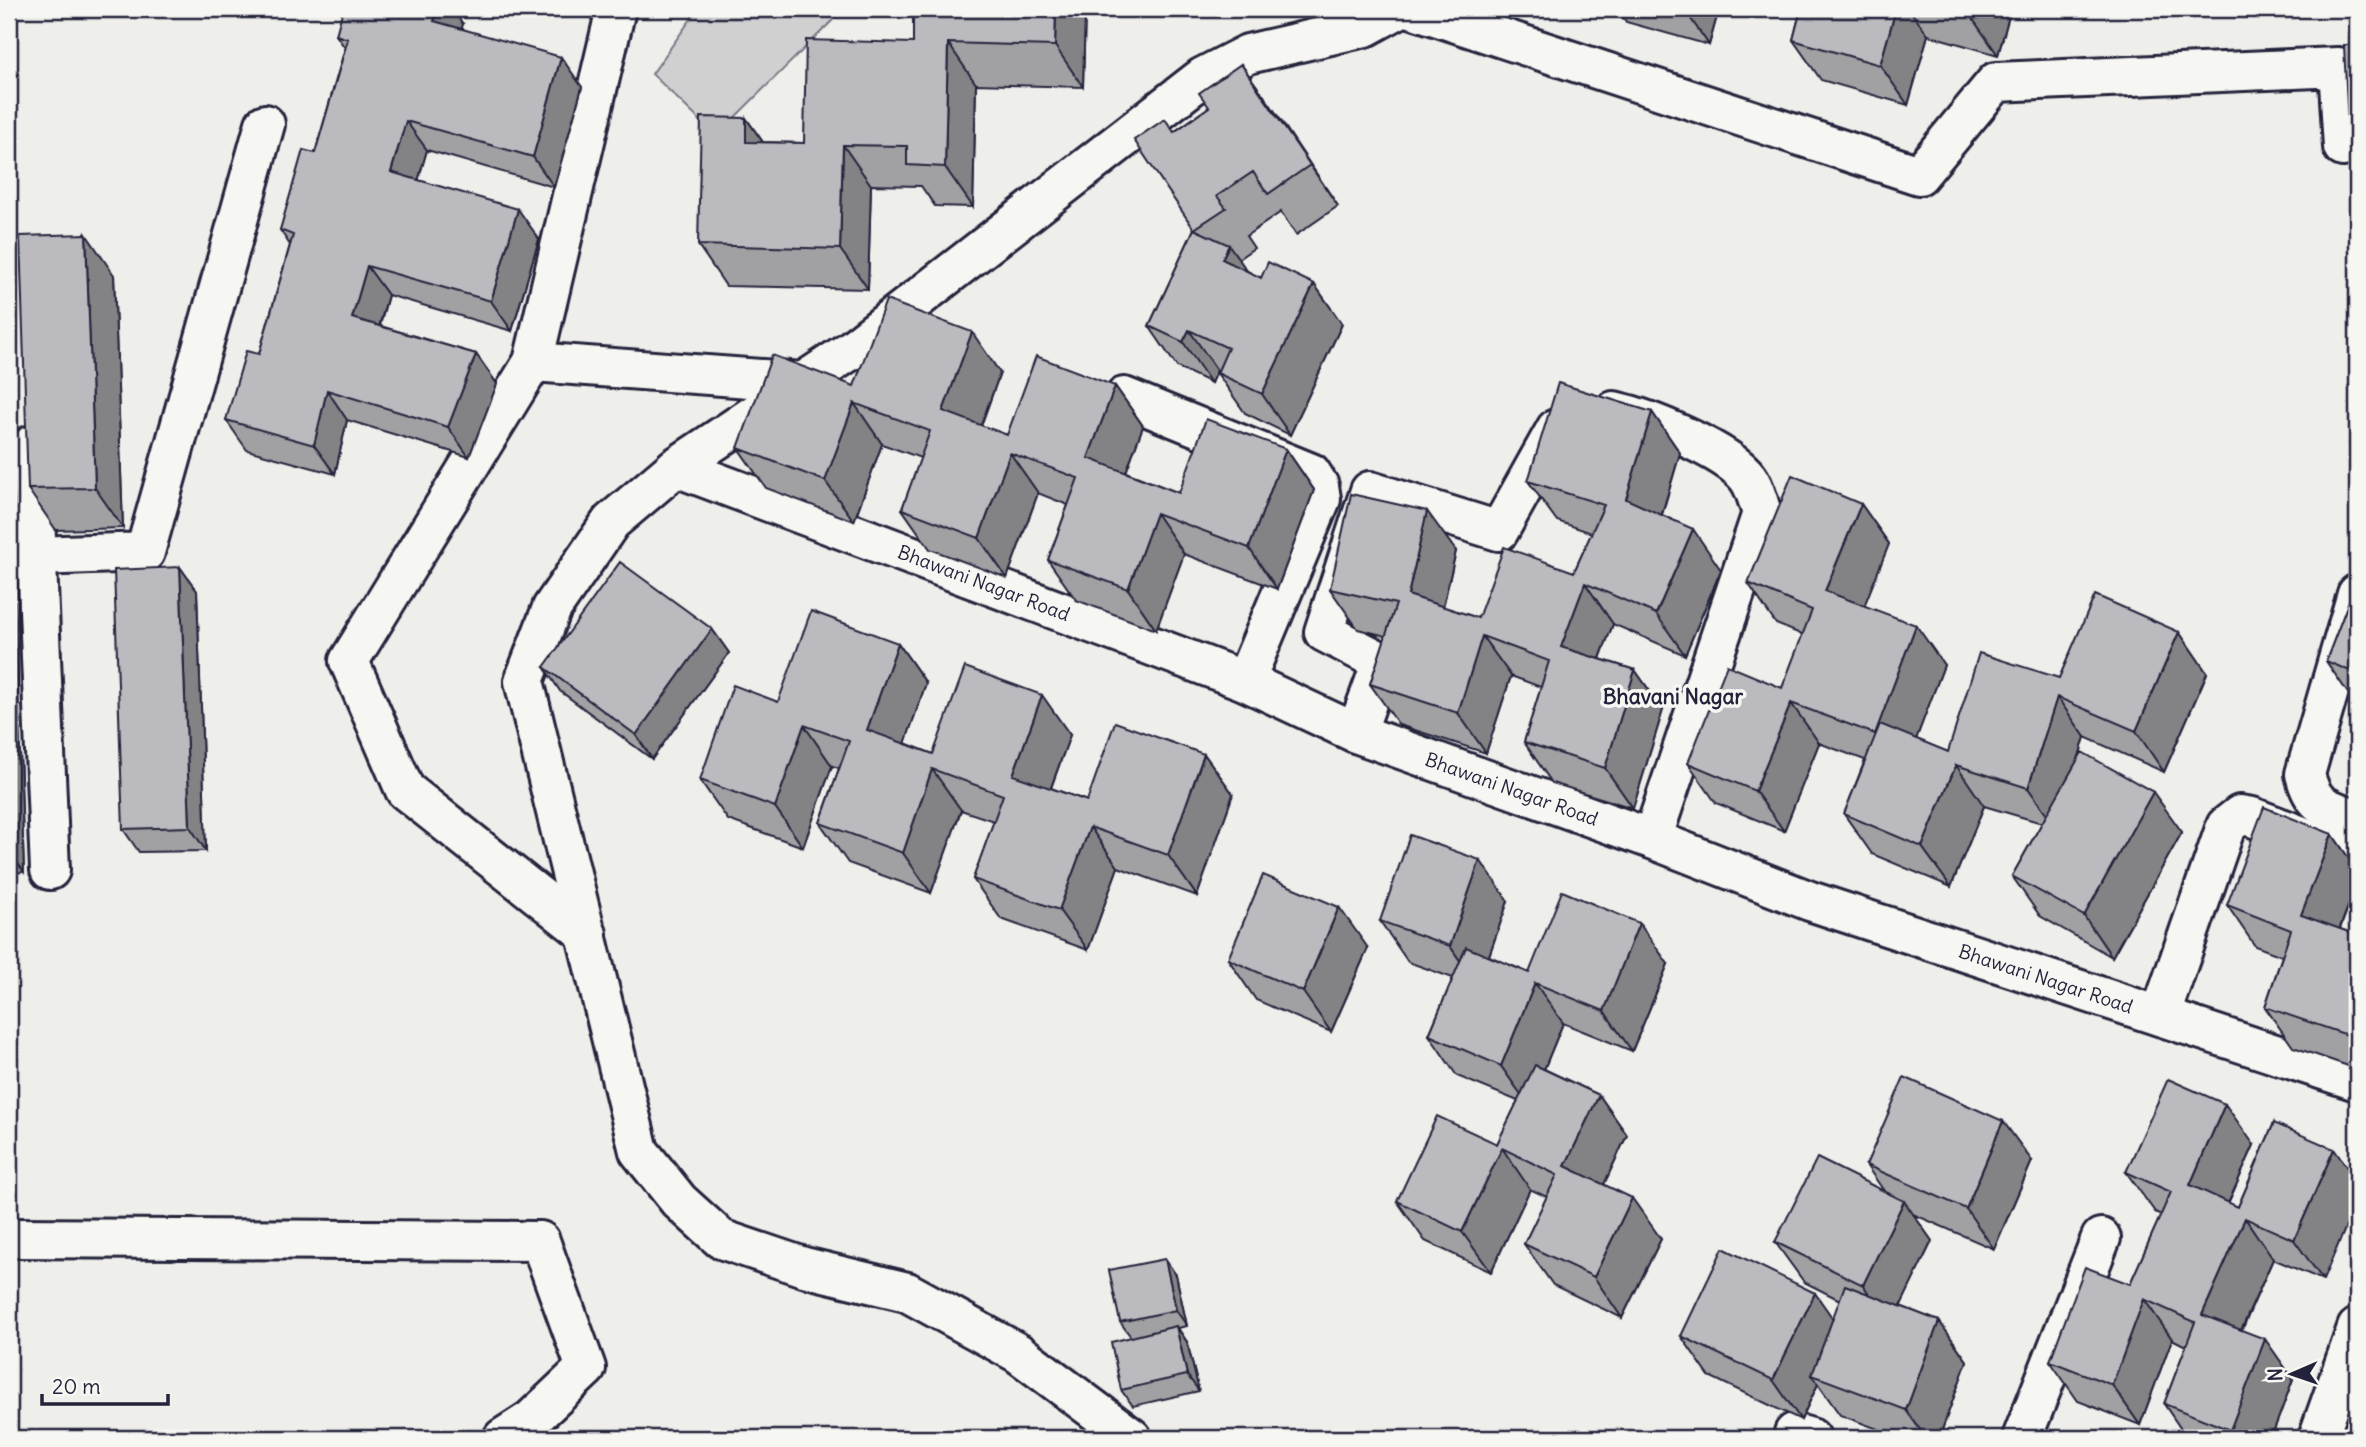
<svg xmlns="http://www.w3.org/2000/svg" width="2366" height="1447" font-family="Delius,sans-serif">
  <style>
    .green { fill: #d0d0d1; stroke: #797986; stroke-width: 2 }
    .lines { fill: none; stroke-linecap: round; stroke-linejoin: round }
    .minor-casing { stroke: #22223b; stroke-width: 44 }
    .minor { stroke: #f6f6f2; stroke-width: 38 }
    .wall { fill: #a1a1a4; stroke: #22223b; stroke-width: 2 }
    .shaded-wall { fill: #838386; stroke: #22223b; stroke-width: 2 }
    .building { fill: #bbbbbf; stroke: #22223b; stroke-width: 2 }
    .labels { text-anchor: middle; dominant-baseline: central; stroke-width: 7; stroke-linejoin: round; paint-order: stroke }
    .street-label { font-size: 19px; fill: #22223b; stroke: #f6f6f2 }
    .neighbourhood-label { font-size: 21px; font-weight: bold; fill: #22223b; stroke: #f6f6f2 }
  </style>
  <rect width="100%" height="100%" fill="#eeeeeb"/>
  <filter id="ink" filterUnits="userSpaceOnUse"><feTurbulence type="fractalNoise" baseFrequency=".0143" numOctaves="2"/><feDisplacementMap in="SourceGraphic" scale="14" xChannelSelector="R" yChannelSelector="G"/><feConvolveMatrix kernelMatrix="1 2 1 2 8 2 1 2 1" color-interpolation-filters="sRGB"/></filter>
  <g filter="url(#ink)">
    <path class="green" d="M698 9H844L716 136 652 74Z"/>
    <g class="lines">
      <defs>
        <g id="minor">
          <path d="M1414 9 1919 175 1996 82 2338 67 2343 147"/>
          <path d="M533 362 803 382"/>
          <path d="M1124 397 1311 473 1319 486 1321 499 1245 681"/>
          <path d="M1614 411C1647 418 1728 451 1748 478 1755 487 1758 502 1762 513L1652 839"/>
          <path d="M32 445 50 870"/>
          <path id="s1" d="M676 467 1245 681 1356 733 1652 839 1810 901 2357 1081"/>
          <path d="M9 557 145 552 265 124"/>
          <path d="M2357 594 2305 774C2313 808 2327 808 2357 819"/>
          <path d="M1356 733 1382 662 1324 632 1370 491 1499 531 1556 429"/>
          <path d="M587 934 405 790 349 661 533 362 616 9"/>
          <path d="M2160 1016 2226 826 2240 815 2252 817 2357 857"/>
          <path d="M9 1238 540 1241 586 1368 531 1420 503 1438"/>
          <path d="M1794 1433 1811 1438"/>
          <path d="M1132 1438 1018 1353 907 1292 804 1267 721 1239 679 1201 639 1151 524 681 552 608 611 522 676 467 854 348 1203 77 1248 54 1365 27 1398 9"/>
          <path d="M2022 1438 2101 1238"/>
          <path d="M2318 1438 2357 1328"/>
        </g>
      </defs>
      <use href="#minor" class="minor-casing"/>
      <use href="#minor" class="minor"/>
    </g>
    <path class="wall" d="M913 9H1085L1083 87 976 84 973 207 935 206 921 186 871 185 868 289 726 286 698 245 746 118 763 142 804 143 913 43Z
      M1618 9H1719L1709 45 1626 22Z
      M1801 9H2011L1998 55 1928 35 1908 105 1821 80 1793 40Z
      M463 24 461 28 582 87 554 187 427 150 418 180 539 239 512 331 388 295 380 326 476 354 497 384 469 457 347 420 335 474 247 450 226 420 259 354 290 245 280 230 315 153 345 48 336 35Z
      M2357 45V159L2349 147Z
      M1241 64 1338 206 1296 235 1281 212 1246 236 1254 248 1238 259 1247 271 1261 278 1314 284 1342 324 1290 435 1245 413 1217 373 1218 370 1211 383 1177 367 1149 326 1194 229 1174 132 1209 107Z
      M114 275 123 528 56 530 28 489Z
      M1000 373 981 426 1007 435 1115 386 1143 426 1126 472 1179 493 1286 449 1314 490 1277 589 1184 554 1156 630 1076 600 1048 560 1068 505 1038 493 1007 578 930 549 902 509 921 458 882 444 854 521 766 488 738 448 854 386Z
      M2357 411V455L2349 444Z
      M1652 412 1680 453 1662 515 1721 570 1685 655 1613 624 1600 659 1635 670 1663 710 1633 808 1552 783 1524 742 1541 687 1511 676 1486 753 1399 725 1370 684 1386 636 1358 629 1330 589 1456 551 1443 607 1478 618 1574 572 1592 533 1557 521 1528 481Z
      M1861 504 1889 544 1864 605 1944 665 1916 739 1948 752 2059 678 2179 632 2207 673 2164 772 2085 737 2079 757 2182 832 2112 957 2040 916 2012 876 2042 823 1984 806 1951 887 1872 854 1844 814 1865 760 1819 743 1784 831 1716 803 1688 763 1782 688 1803 635 1776 624 1748 583Z
      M180 567 197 591 206 851 139 852 123 829Z
      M2357 580V703L2354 702 2326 661Z
      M9 593 15 602 24 872 9 873Z
      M712 629 729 653 652 759 560 691 544 667Z
      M898 643 926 683 905 743 933 754 1070 735 1051 788 1087 801 1204 754 1233 794 1197 896 1118 867 1088 950 1001 919 973 879 994 821 961 810 931 893 848 863 820 823 839 768 832 766 803 847 728 820 700 780 778 702Z
      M2332 834 2357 870V883L2340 929 2357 935V1069L2293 1047 2265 1007 2282 956 2255 946 2227 905Z
      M1508 901 1489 956 1529 973 1668 964 1632 1051 1563 1023 1544 1069 1599 1095 1627 1135 1604 1184 1661 1239 1622 1318 1553 1285 1524 1244 1547 1197 1530 1189 1491 1272 1425 1241 1397 1201 1497 1144 1518 1101 1457 1076 1429 1035 1453 978 1408 962 1380 921Z
      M1368 948 1331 1032 1256 1000 1228 959Z
      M2274 1123 2323 1280 2273 1259 2242 1330 2293 1379 2271 1438H2187L2164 1404 2186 1346 2172 1339 2140 1425 2078 1401 2050 1361 2130 1284 2161 1215 2155 1212 2126 1172 2254 1145 2228 1203 2238 1207Z
      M2032 1161 1994 1249 1913 1214 1932 1241 1900 1306 1939 1321 1967 1361 1939 1438H1902L1840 1415 1818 1384 1801 1420 1709 1376 1681 1336 1833 1319 1840 1300 1804 1282 1775 1242 1884 1191 1866 1165Z
      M1176 1275 1187 1326 1178 1328 1187 1342 1199 1391 1133 1406 1121 1390 1131 1337 1120 1322Z"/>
    <path class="shaded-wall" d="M438 9H452L463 24 455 51 434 21Z
      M1056 9H1085L1083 87 1055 46Z
      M1684 9H1719L1709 45Z
      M1896 9H1909L1928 35 1908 105 1880 65Z
      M1971 9H2011L1998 55 1970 15Z
      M948 43 976 84 973 207 945 167Z
      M561 57 582 87 554 187 533 157Z
      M1241 64 1270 104 1338 206 1310 165Z
      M746 118 774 158 746 142Z
      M406 121 427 150 412 202 391 172Z
      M843 145 871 185 868 289 840 249Z
      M518 209 539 239 512 331 491 301Z
      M86 234 114 275 123 528 95 488Z
      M1229 245 1257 285 1222 259Z
      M367 266 388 295 373 348 352 318Z
      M1314 284 1342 324 1290 435 1262 394Z
      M1189 330 1217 370 1211 383 1183 342Z
      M972 332 1000 373 971 452 943 411Z
      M476 354 497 384 469 457 448 427Z
      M1115 386 1143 426 1116 499 1088 458Z
      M327 390 347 420 335 474 314 445Z
      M854 403 882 444 854 521 825 481Z
      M1652 412 1680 453 1654 540 1626 499Z
      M1286 449 1314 490 1277 589 1249 548Z
      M1010 453 1038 493 1007 578 979 538Z
      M1861 504 1889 544 1854 631 1825 591Z
      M1427 511 1456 551 1436 636 1408 595Z
      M1156 513 1184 554 1156 630 1128 589Z
      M1693 529 1721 570 1685 655 1656 614Z
      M180 567 197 591 206 851 190 827Z
      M1585 583 1613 624 1589 687 1561 647Z
      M9 593 15 602 24 872 9 851Z
      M1916 625 1944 665 1903 774 1875 734Z
      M712 629 729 653 652 759 636 735Z
      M2179 632 2207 673 2164 772 2136 731Z
      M1482 636 1511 676 1486 753 1458 713Z
      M898 643 926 683 896 770 867 730Z
      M1635 670 1663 710 1633 808 1605 768Z
      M1042 695 1070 735 1041 815 1013 775Z
      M2057 697 2085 737 2057 828 2028 788Z
      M1791 703 1819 743 1784 831 1755 791Z
      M804 725 832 766 803 847 775 807Z
      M1204 754 1233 794 1197 896 1168 855Z
      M1956 765 1984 806 1951 887 1922 847Z
      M932 769 961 810 931 893 903 853Z
      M2153 792 2182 832 2112 957 2084 916Z
      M1090 827 1118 867 1088 950 1059 910Z
      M2332 834 2357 870V883L2329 956 2301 915Z
      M1480 860 1508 901 1478 987 1450 946Z
      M1339 907 1368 948 1331 1032 1303 992Z
      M1639 923 1668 964 1632 1051 1604 1011Z
      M1535 983 1563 1023 1529 1106 1501 1066Z
      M2357 1023V1043L2353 1037Z
      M1599 1095 1627 1135 1594 1206 1565 1166Z
      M2225 1104 2254 1145 2218 1226 2190 1185Z
      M2003 1121 2032 1161 1994 1249 1966 1209Z
      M1502 1148 1530 1189 1491 1272 1462 1232Z
      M2334 1149 2357 1182V1201L2323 1280 2294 1240Z
      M1632 1198 1661 1239 1622 1318 1594 1277Z
      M1904 1201 1932 1241 1891 1326 1863 1285Z
      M2245 1218 2273 1259 2230 1355 2202 1315Z
      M1165 1259 1176 1275 1187 1326 1176 1310Z
      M1815 1293 1843 1333 1812 1375 1818 1384 1801 1420 1773 1380Z
      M2144 1299 2172 1339 2140 1425 2112 1385Z
      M1939 1321 1967 1361 1939 1438H1926L1906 1410Z
      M1176 1326 1187 1342 1199 1391 1187 1375Z
      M2265 1339 2293 1379 2271 1438H2236L2230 1430Z"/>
    <path class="building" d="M343 9H438L434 21 561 57 533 157 406 121 391 172 518 209 491 301 367 266 352 318 476 354 448 427 327 390 314 445 226 420 246 351 259 354 293 235 280 230 303 150 315 153 348 39 336 35Z
      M913 9H1056L1055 46 948 43 945 167 907 165V146L843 145 840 249 698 245 701 117 746 118V142L804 143 806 40 913 43Z
      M1801 9H1896L1880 65 1793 40Z
      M1948 9H1971L1970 15Z
      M2344 45H2357V146L2349 147Z
      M1241 64 1310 165 1268 194 1253 172 1217 196 1226 208 1194 229 1134 140 1165 119 1174 132 1209 107 1199 93Z
      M1194 229 1229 245 1222 259 1261 278 1268 262 1314 284 1262 394 1217 373 1228 348 1189 330 1183 342 1149 326Z
      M86 234 95 488 28 489 20 236Z
      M886 300 972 332 943 411 1007 435 1036 356 1115 386 1088 458 1179 493 1206 419 1286 449 1249 548 1156 513 1128 589 1048 560 1078 478 1010 453 979 538 902 509 930 431 854 403 825 481 738 448 772 355 854 386Z
      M1558 383 1652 412 1626 499 1693 529 1656 614 1585 583 1561 647 1635 670 1605 768 1524 742 1549 661 1482 636 1458 713 1370 684 1396 604 1330 589 1351 494 1427 511 1408 595 1478 618 1504 547 1574 572 1604 505 1528 481Z
      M2357 411V446L2349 444Z
      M1792 475 1861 504 1825 591 1916 625 1875 734 1791 703 1755 791 1688 763 1727 665 1782 688 1812 610 1748 583Z
      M620 562 712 629 636 735 544 667Z
      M180 567 190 827 123 829 114 570Z
      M2357 580V674L2326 661Z
      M2095 595 2179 632 2136 731 2057 697 2028 788 1956 765 1922 847 1844 814 1880 724 1948 752 1979 653 2059 678Z
      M811 611 898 643 867 730 933 754 965 667 1042 695 1013 775 1087 801 1115 722 1204 754 1168 855 1090 827 1059 910 973 879 1003 795 932 769 903 853 820 823 849 741 804 725 775 807 700 780 733 685 778 702Z
      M2082 752 2153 792 2084 916 2012 876Z
      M2264 807 2332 834 2301 915 2357 935V1023L2353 1037 2265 1007 2291 930 2227 905Z
      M1410 835 1480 860 1450 946 1380 921Z
      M1263 875 1339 907 1303 992 1228 959Z
      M1562 891 1639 923 1604 1011 1535 983 1501 1066 1429 1035 1466 947 1529 973Z
      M1535 1065 1599 1095 1565 1166 1632 1198 1594 1277 1524 1244 1557 1175 1502 1148 1462 1232 1397 1201 1437 1116 1497 1144Z
      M1904 1077 2003 1121 1966 1209 1866 1165Z
      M2168 1079 2225 1104 2190 1185 2238 1207 2274 1123 2334 1149 2294 1240 2245 1218 2202 1315 2265 1339 2230 1430 2164 1404 2195 1322 2144 1299 2112 1385 2050 1361 2085 1267 2130 1284 2171 1192 2126 1172Z
      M1817 1158 1904 1201 1863 1285 1775 1242Z
      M1723 1248 1815 1293 1773 1380 1681 1336Z
      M1165 1259 1176 1310 1120 1322 1109 1270Z
      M1845 1285 1939 1321 1906 1410 1812 1375Z
      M1176 1326 1187 1375 1121 1390 1111 1342Z"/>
  </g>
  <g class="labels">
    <g class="street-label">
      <text stroke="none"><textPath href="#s1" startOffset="329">Bhawani Nagar Road</textPath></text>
      <text stroke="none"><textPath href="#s1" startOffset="896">Bhawani Nagar Road</textPath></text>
      <text stroke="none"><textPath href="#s1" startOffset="1463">Bhawani Nagar Road</textPath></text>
    </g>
    <g class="neighbourhood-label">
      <text x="1673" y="696">Bhavani Nagar</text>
    </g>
  </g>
  <rect width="2366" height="1447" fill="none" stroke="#f6f6f2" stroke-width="35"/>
  <rect x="18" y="18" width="2331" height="1412" fill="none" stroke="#22223b" stroke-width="2.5" filter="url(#ink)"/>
  <g transform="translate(2292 1374) rotate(268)" stroke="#f6f6f2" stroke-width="5" paint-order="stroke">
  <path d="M0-5L12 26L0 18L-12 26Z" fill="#22223b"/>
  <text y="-10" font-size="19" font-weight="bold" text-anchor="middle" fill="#22223b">N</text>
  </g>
  <path d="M42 1394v10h126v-10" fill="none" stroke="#22223b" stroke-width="3.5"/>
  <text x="52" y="1394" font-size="21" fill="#22223b" stroke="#f6f6f2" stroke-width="5" paint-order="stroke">20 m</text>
</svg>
